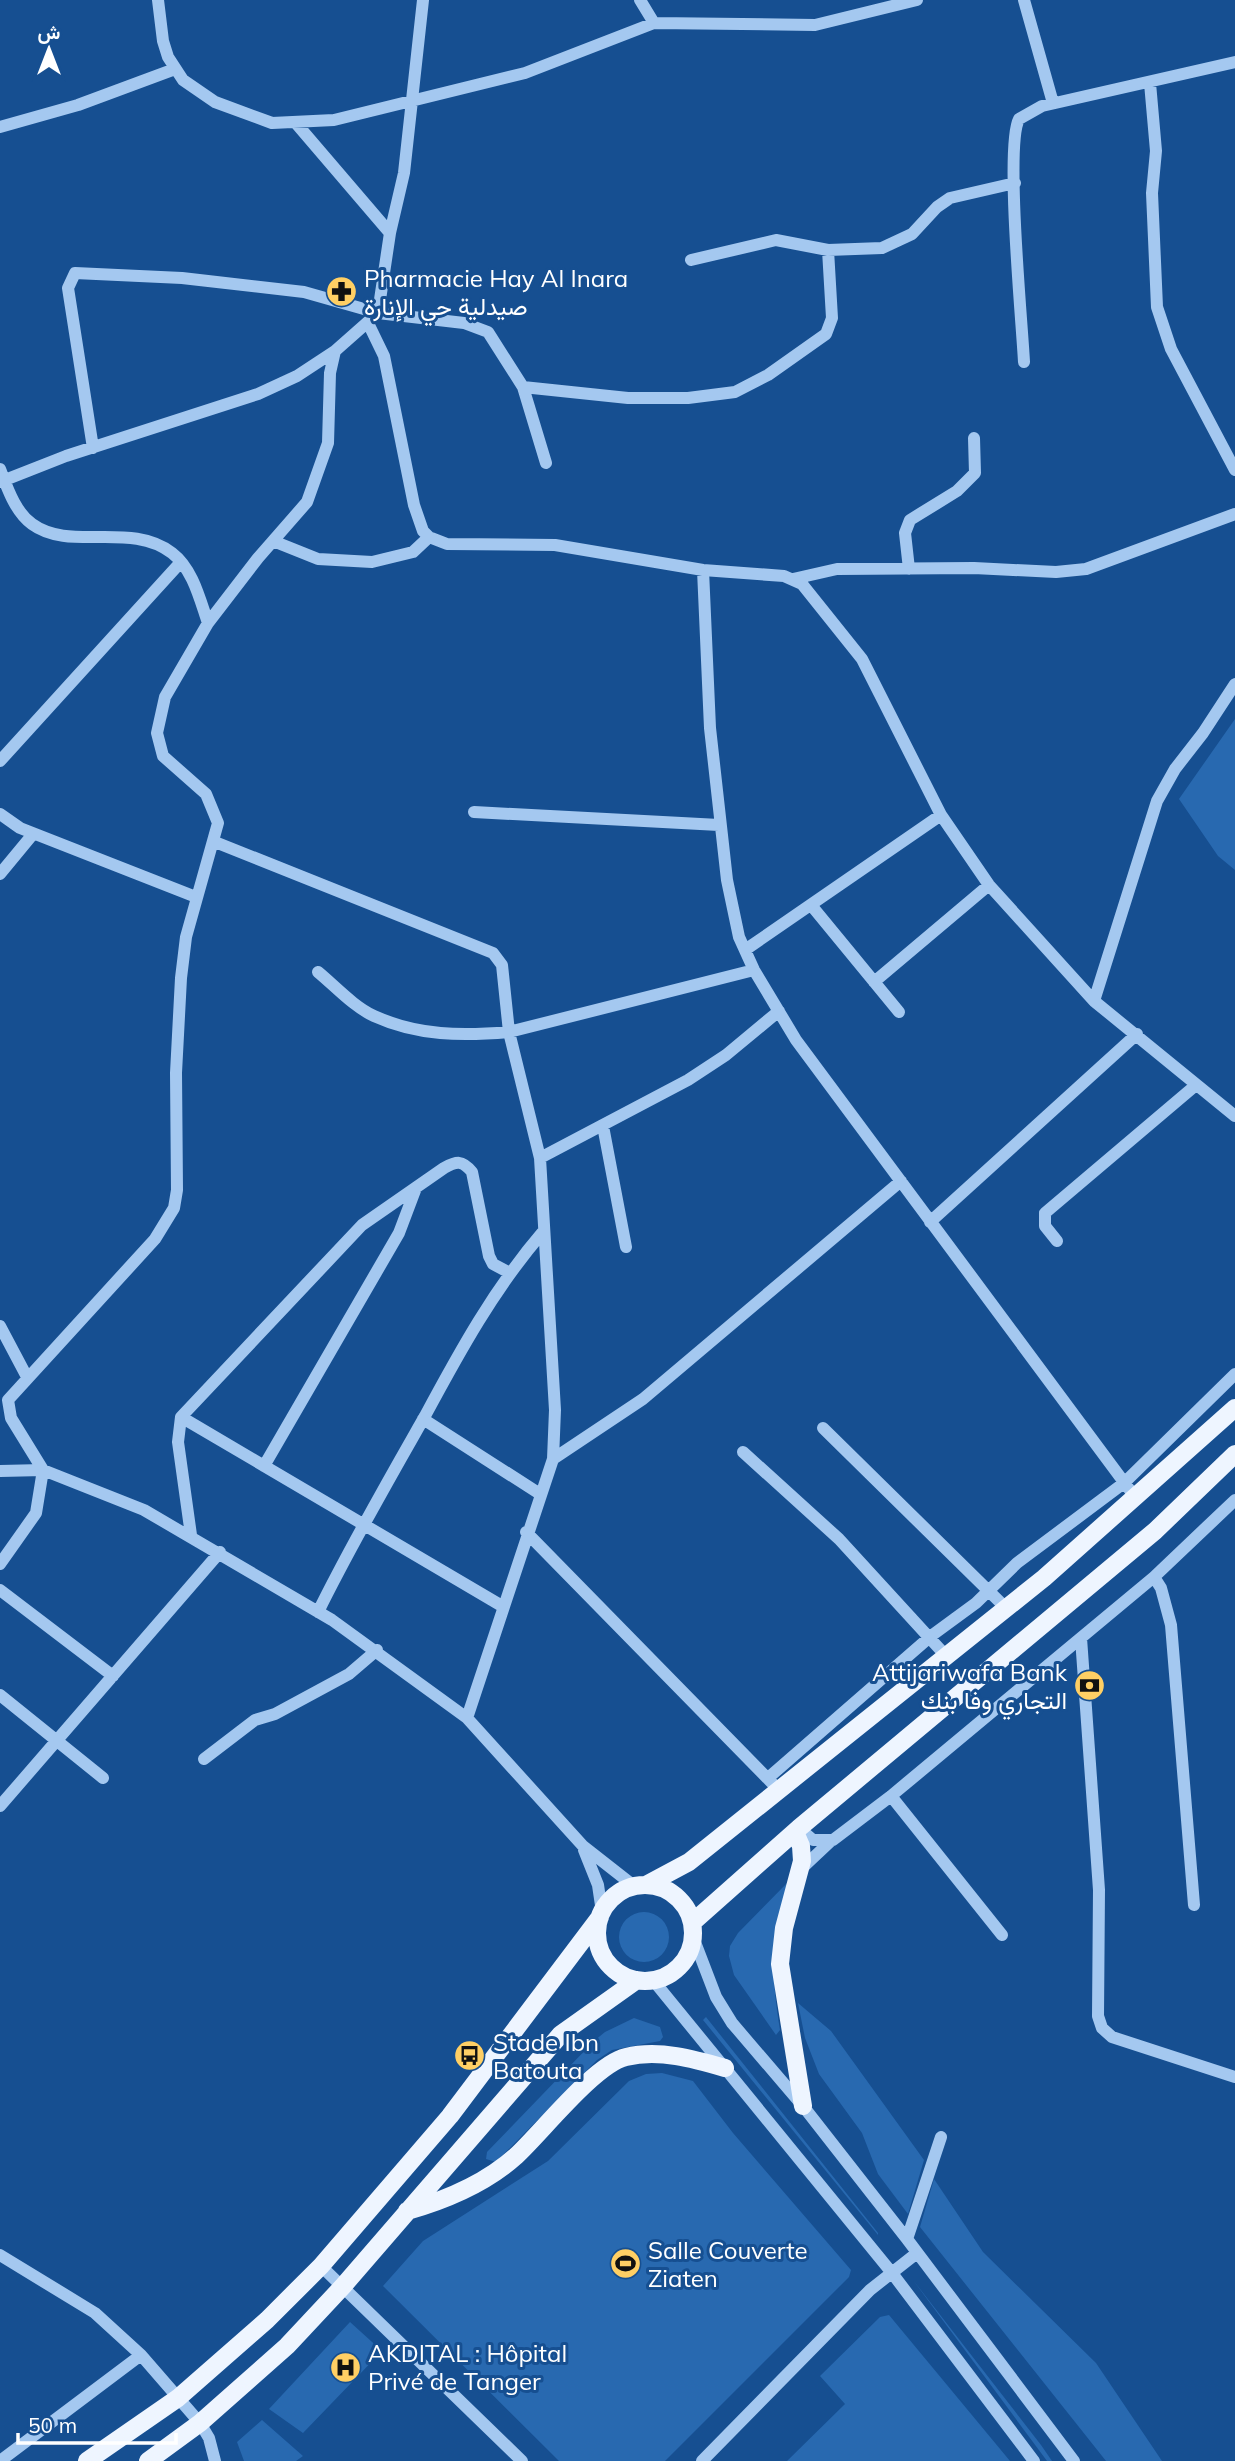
<svg xmlns="http://www.w3.org/2000/svg" width="1235" height="2461" font-family="Mulish,Vazirmatn,sans-serif">
  <style>
    .green { fill: #2869b0 }
    .lines { fill: none; stroke-linecap: round; stroke-linejoin: round }
    .minor { stroke: #a4c8f0; stroke-width: 12 }
    .major { stroke: #eef5ff; stroke-width: 18 }
    .labels { text-anchor: middle; dominant-baseline: central; stroke-width: 6; stroke-linejoin: round; paint-order: stroke }
    .poi-label { font-size: 24px; fill: #fff; stroke: #164f91; text-anchor: start }
  </style>
  <rect width="100%" height="100%" fill="#164f91"/>
  <path class="green" d="M1235 719V870L1218 856 1179 799Z
    M788 1882C772 1941 770 1969 780 2030L776 2035 734 1975 729 1956 730 1946 738 1933Z
    M619 1937a25 25 0 1 1 50 0a25 25 0 1 1-50 0Z
    M798 2003 831 2031 924 2160 908 2214 878 2174 862 2133 819 2074 805 2038Z
    M706 2017 878 2233V2235L703 2020Z
    M634 2018 660 2027 663 2037 660 2041 612 2050 597 2060 496 2162 486 2159 487 2152 594 2041 605 2032Z
    M662 2073 693 2081 733 2133 851 2270 849 2277 665 2461H559L383 2286 423 2241 548 2161 629 2081 646 2074Z
    M934 2179 983 2252 1096 2363 1162 2461H1106L920 2227Z
    M913 2280 1041 2445 1052 2461H1047Z
    M889 2315 1010 2461H787L845 2404 820 2376 880 2317Z
    M350 2322 382 2351 303 2433 269 2409Z
    M262 2420 303 2456 296 2461H244L237 2442Z"/>
  <g class="lines">
    <path class="minor" d="M158 0 163 41 168 57 183 80 215 102 272 123 334 120 525 73 654 23 815 25 917 0
      M640 0 654 23
      M1024 0 1053 103
      M1150 83 1156 151 1152 193 1157 307 1171 349 1235 470
      M295 122 390 233
      M0 127 78 105 175 69
      M691 260 776 240 828 250 882 248 912 234 937 207 950 198 1015 183
      M368 323 384 356 414 505 423 531 429 537 447 544 555 545 703 570 784 576 802 584 862 659 941 815 989 885 1094 1001 1235 1116
      M1024 362C1022 322 1005 145 1019 119L1042 106 1235 62
      M523 387 628 398H688L735 392 768 375 826 334 832 318 828 250
      M93 448 68 288 75 273 182 278 304 292 378 313 464 323 488 332 523 387 546 463
      M0 469C7 487 15 512 32 524 70 552 131 521 172 553 193 569 200 600 208 623
      M0 482 66 456 258 394 297 376 335 351
      M273 541 318 559 372 562 413 552 429 537
      M909 569 905 533 910 520 957 491 975 473 974 438
      M703 570 710 728 727 880 739 937 754 970 796 1040 1135 1497
      M793 579 837 569 974 568 1056 572 1086 569 1235 514
      M0 761 180 563
      M474 812 719 825
      M0 814 20 828 196 897
      M215 842 493 953 502 965 509 1032 754 970
      M0 874 33 834
      M811 905 899 1012
      M745 950 941 815
      M318 972C335 986 354 1007 374 1016 418 1036 462 1036 509 1032L540 1158 555 1410 553 1459 467 1718
      M874 982 989 885
      M1094 1001 1157 801 1175 769 1203 733 1235 684
      M603 1126 626 1247
      M540 1158 688 1080 726 1055 779 1011
      M930 1222 1137 1034
      M1057 1241 1045 1226V1213L1196 1085
      M0 1326 27 1377
      M181 1417 502 1606
      M423 1419 540 1494
      M823 1428 1007 1609
      M743 1452 839 1539 947 1657
      M553 1459 643 1399 901 1181
      M264 1466 399 1233 416 1188
      M0 1471 43 1470 144 1510 332 1620 467 1718 583 1846 634 1886
      M526 1532 773 1784
      M191 1535 178 1442 181 1417 362 1225 444 1168C457 1161 462 1160 472 1172L489 1256 493 1264 508 1272
      M0 1564 36 1513 43 1470 11 1418 8 1400 155 1239 174 1208 177 1190 176 1073 181 978 186 937 218 823 206 794 163 756 157 733 165 697 208 623 258 558 307 502 328 443 330 373 335 351 378 313 390 233 404 173 423 0
      M1154 1577 1161 1588 1171 1625 1194 1905
      M0 1590 113 1676
      M318 1612C351 1545 388 1481 425 1416 460 1351 494 1289 542 1233
      M1081 1638 1099 1890 1098 2016 1102 2028 1112 2037 1235 2077
      M0 1695 103 1778
      M204 1759 255 1720 275 1714 349 1674 377 1650
      M768 1778 931 1636 976 1603 1017 1563 1124 1483 1235 1374
      M891 1796 1002 1935
      M0 1806 220 1552
      M799 1828 813 1840H833L891 1796 1154 1577 1235 1500
      M584 1850 598 1885 602 1912
      M799 1871 832 1840
      M693 1937 716 1997 732 2023 803 2106 907 2239 1074 2461
      M653 1980 892 2273 1034 2461
      M907 2239 941 2137
      M0 2255 95 2313 141 2355 200 2423 209 2438 215 2461
      M321 2266 522 2461
      M0 2461 141 2355
      M702 2461 870 2290 917 2253"/>
    <path class="major" d="M795 1832 801 1846 802 1861 784 1928 780 1964 803 2106
      M646 1885 689 1862 1044 1578 1235 1408
      M597 1933a48 48 0 1 1 96 0a48 48 0 1 1-96 0Z
      M693 1922 799 1828 1155 1531 1235 1454
      M407 2211C446 2200 486 2183 516 2156 542 2132 595 2064 626 2057 659 2049 694 2059 725 2068
      M87 2461 178 2398 267 2320 321 2266 450 2116 600 1917
      M148 2461 200 2423 287 2346 344 2285 561 2034 637 1980"/>
  </g>
  <defs>
    <symbol id="pharmacy-disc" viewBox="-11 -11 22 22"><circle r="9.5" fill="#ffcf64" stroke="#164f91"/><path d="M-2-6h4v4h4v4h-4v4h-4v-4h-4v-4h4Z" fill="#111"/></symbol>
    <symbol id="bank-disc" viewBox="-11 -11 22 22"><circle r="9.5" fill="#ffcf64" stroke="#164f91"/><path d="M-6-4H6V4H-6ZM0-2.3a2.3 2.3 0 1 0 0 4.6a2.3 2.3 0 1 0 0-4.6Z" fill="#111"/></symbol>
    <symbol id="bus-disc" viewBox="-11 -11 22 22"><circle r="9.5" fill="#ffcf64" stroke="#164f91"/><path d="M-5-6H5V4H4V6H2V4H-2V6H-4V4H-5ZM-3.5-4V0h7V-4ZM-3.5 1.2v1.5H-2V1.2ZM2 1.2v1.5H3.5V1.2Z" fill="#111"/></symbol>
    <symbol id="stadium-disc" viewBox="-11 -11 22 22"><circle r="9.5" fill="#ffcf64" stroke="#164f91"/><path d="M0-5a6.5 5 0 1 0 0 10a6.5 5 0 1 0 0-10ZM-3.5-1.8h7v3.6h-7Z" fill="#111"/></symbol>
    <symbol id="hospital-disc" viewBox="-11 -11 22 22"><circle r="9.5" fill="#ffcf64" stroke="#164f91"/><path d="M-5-5h3v3.5h4V-5h3V5h-3V1.5h-4V5h-3Z" fill="#111"/></symbol>
  </defs>
  <g fill-rule="evenodd">
    <use href="#pharmacy-disc" x="324" y="274" width="35" height="35"/>
    <use href="#bank-disc" x="1072" y="1668" width="35" height="35"/>
    <use href="#bus-disc" x="452" y="2038" width="35" height="35"/>
    <use href="#stadium-disc" x="608" y="2246" width="35" height="35"/>
    <use href="#hospital-disc" x="328" y="2350" width="35" height="35"/>
  </g>
  <g class="labels">
    <g class="poi-label">
      <text x="364" y="278">Pharmacie Hay Al Inara<tspan x="364" dy="28">صيدلية حي الإنارة</tspan></text>
      <text x="1067" y="1672" text-anchor="end">Attijariwafa Bank<tspan x="1067" dy="28">التجاري وفا بنك</tspan></text>
      <text x="493" y="2042">Stade Ibn<tspan x="493" dy="28">Batouta</tspan></text>
      <text x="648" y="2250">Salle Couverte<tspan x="648" dy="28">Ziaten</tspan></text>
      <text x="368" y="2353">AKDITAL : Hôpital<tspan x="368" dy="28">Privé de Tanger</tspan></text>
    </g>
  </g>
  <g transform="translate(49 49)" stroke="#164f91" stroke-width="5" paint-order="stroke">
  <path d="M0-5L12 26L0 18L-12 26Z" fill="#ffffff"/>
  <text y="-10" font-size="19" font-weight="bold" text-anchor="middle" fill="#ffffff">ش</text>
  </g>
  <path d="M18 2433v10h158v-10" fill="none" stroke="#ffffff" stroke-width="3.5"/>
  <text x="28" y="2433" font-size="21" fill="#ffffff" stroke="#164f91" stroke-width="5" paint-order="stroke">50 m</text>
</svg>
